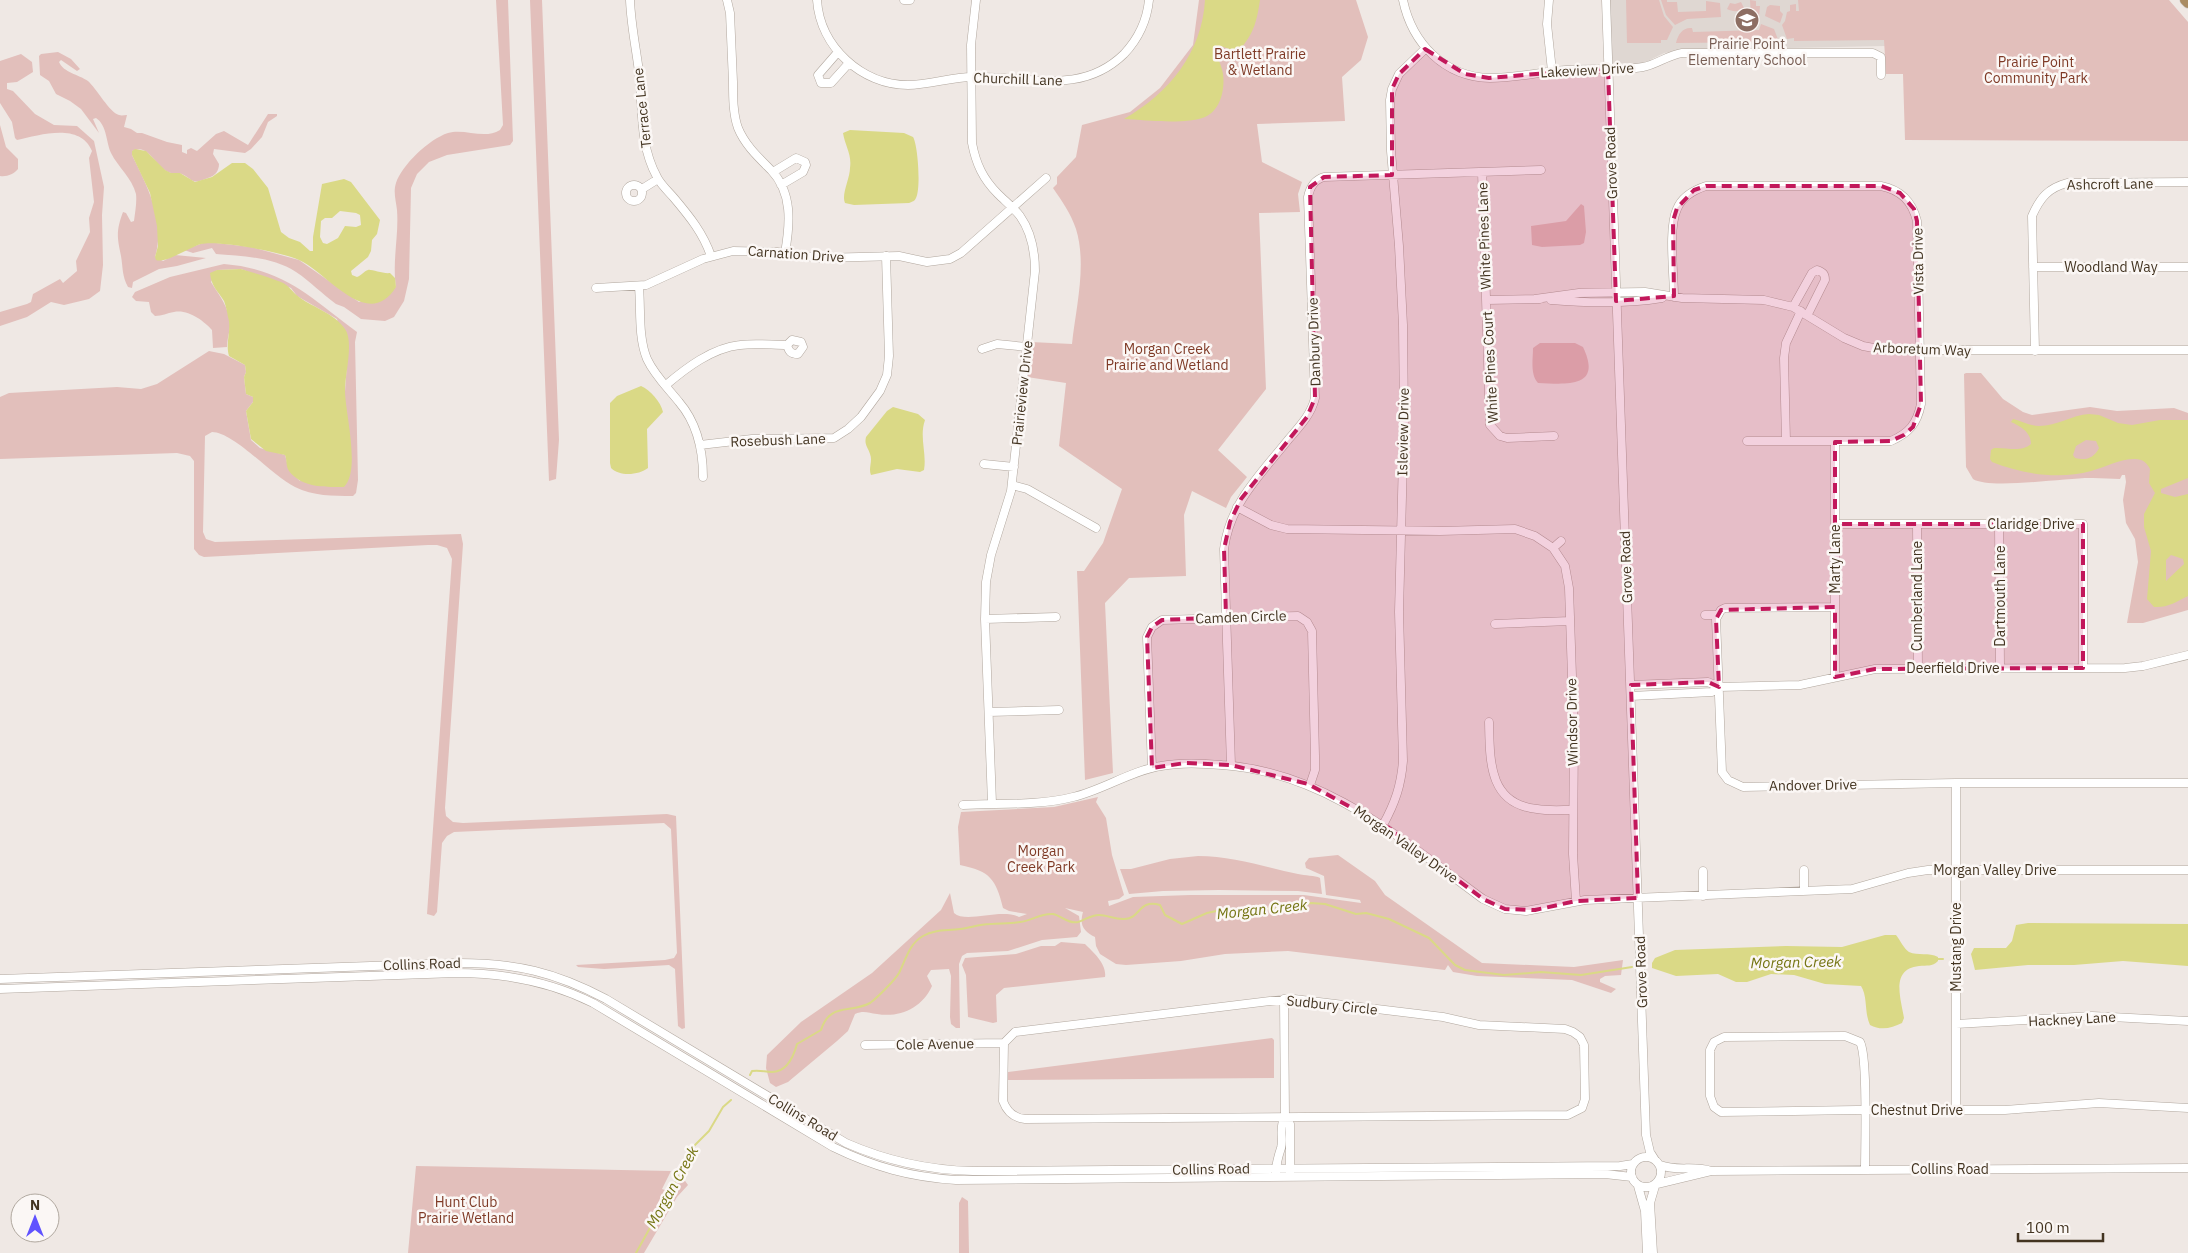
<svg xmlns="http://www.w3.org/2000/svg" width="2188" height="1253" font-family="'IBM Plex Sans',sans-serif">
  <style>
    .built { fill: #dfd7d2 }
    .green { fill: #e2bfbb }
    .water { fill: #dad986; fill-rule: evenodd }
    .lines { fill: none; stroke-linecap: round; stroke-linejoin: round }
    .stream { stroke: #dad986; stroke-width: 2 }
    .minor-casing { stroke: #b1a79e; stroke-width: 9 }
    .major-casing { stroke: #cac6c1; stroke-width: 11 }
    .minor { stroke: #fff; stroke-width: 8 }
    .major { stroke: #aa8c63; stroke-width: 10 }
    .marked { fill: #c2185b; fill-opacity: 0.2; stroke: #c2185b; stroke-width: 4; stroke-dasharray: 10 6; stroke-linejoin: round }
    .labels { text-anchor: middle; dominant-baseline: central; stroke-width: 5; stroke-linejoin: round; paint-order: stroke }
    .education-label { font-size: 14px; fill: #785e54; stroke: #fbf7f5 }
    .park-label { font-size: 14px; fill: #7f3a26; stroke: #fbf7f5 }
    .street-label { font-size: 14px; fill: #433421; stroke: #fbf7f5 }
    .water-label { font-size: 15px; font-style: italic; fill: #757513; stroke: #fbf7f5 }
  </style>
  <rect width="100%" height="100%" fill="#efe8e4"/>
  <path class="built" d="M1609 0H1883L1885 46 1684 50 1664 53 1642 64 1611 63Z"/>
  <path class="green" d="M496 0H508L513 141 510 145 447 155 429 162 417 174 411 188 409 279 404 301 394 317 385 321 361 319 344 307 336 304C322 294 310 281 296 272 273 257 242 256 216 254L212 248 193 253 184 250 203 243H216L251 247 299 260 359 302 396 287C392 261 399 236 397 210 396 201 393 192 396 183 402 165 429 139 448 133 465 128 484 140 500 130L503 125Z
    M530 0H542L559 440 556 479 549 481Z
    M1199 0H1356L1368 37 1361 60 1342 77 1345 121 1257 124 1262 162 1302 182 1298 194 1300 212 1259 213 1266 389 1218 450 1247 477 1231 497 1226 508 1192 491 1184 515 1186 576 1129 578 1105 603 1113 773 1085 780 1077 571H1084L1103 543 1122 489 1059 446 1066 383 1027 377 1031 342 1072 344C1076 307 1087 265 1076 229 1071 214 1062 201 1053 188L1057 184V177L1076 157 1082 125 1130 112 1160 88 1193 45Z
    M1626 0H1659L1664 16 1673 27 1667 40H1661V43H1627Z
    M1661 0H1667V2H1677L1678 12 1706 11V1L1720 3 1721 17 1687 19 1675 25 1666 15Z
    M1750 0 1756 1V6H1760L1759 16H1751Z
    M1798 0H2169L2188 22V141L1905 140 1903 74H1886L1884 40 1794 41V38L1787 39 1782 25 1785 21 1787 12 1790 11V5L1796 4V11H1799Z
    M1741 2 1744 8C1739 12 1733 12 1727 9L1730 3 1735 4Z
    M1770 5 1780 6V11L1783 14 1780 23 1765 16 1767 7Z
    M1761 24 1774 29 1779 42 1676 43C1678 34 1683 27 1692 28L1693 32 1759 30Z
    M58 52 71 59 80 69 77 71 61 60 59 62C64 73 78 74 88 81 96 88 110 113 119 115 122 116 124 115 127 115L124 127 131 129 137 133H142L167 142 182 145V152L187 154V150L191 148 197 151 216 134 224 131 248 145 268 114H277V116L268 122 262 137 251 149 245 153 214 149 213 154 219 164C219 171 215 176 208 178 189 186 194 178 179 173 177 173 174 174 171 173 159 170 154 155 143 150 139 148 136 150 132 151V155C147 186 166 221 155 257L163 261 175 255 206 258 177 266 159 269 133 282 132 288 128 287C122 276 123 268 121 256 117 237 116 231 123 212L126 213 131 222 134 221C135 212 137 203 136 194 132 178 118 167 111 153 106 142 107 125 96 118L93 119 99 133 81 109 70 101 56 94 49 81 40 75 39 56 41 54Z
    M21 54 32 62 33 72 17 82 7 83V89L13 91 35 114 54 125 77 126 94 141 104 187 102 215 103 265 100 291 89 299 64 305 51 302 27 317 0 326V312L27 304 31 302 33 294 60 279 63 283 77 271 76 261 90 232 89 218 94 202 89 158 92 151C80 122 40 135 17 140L15 138 12 122 0 103V61Z
    M0 125 6 147 18 159V169C14 174 7 177 0 176Z
    M1581 204 1584 206 1586 232 1584 243 1580 245 1542 247 1532 245 1531 226 1566 221Z
    M224 264C285 269 311 298 357 332L355 342 358 480 356 493 353 496C333 496 313 496 295 487 272 476 234 432 212 432L205 436 203 532 206 539 215 542 461 534 463 544 445 808 446 816 453 822 463 823 667 814 676 816 685 1028 682 1029 678 1026 675 969 669 965 604 969 578 967 576 965 665 960 674 958 677 953 671 829 664 823 454 832 447 836 442 843 437 912 434 916 427 914 452 559 447 548 437 545H428L204 557 199 555 194 549V461L190 456 177 453 0 459V397L9 393 117 387 141 389 157 384 209 351 224 354 245 365 246 372 244 377 246 394 253 397V402L246 411 251 440 260 448 285 455 289 470 300 481 345 391 347 363 337 319 297 296 291 288 241 269 217 270 211 282C219 295 231 310 230 327 229 334 227 340 227 347L213 348 212 330C204 321 188 309 174 312 167 313 162 316 155 316L151 312 149 302 136 301 132 297 135 292 170 277Z
    M1540 343H1575L1583 347C1603 389 1566 384 1538 383 1530 375 1533 359 1533 348Z
    M1966 373H1981L2003 399 2023 412 2032 415 2090 407 2117 411 2174 408 2188 413V610L2143 623H2127L2138 562 2135 539 2126 523 2123 500 2126 482 2125 475H2122L2120 479C2111 479 2102 478 2093 478 2069 477 1990 490 1973 479L1966 467 1964 374Z
    M1098 797 1096 802 1106 818 1112 855 1124 895 1119 899 1108 901 1109 906 1133 897 1190 895H1304L1361 903 1360 900 1326 895 1324 876 1306 868 1305 863 1309 858 1338 855 1375 881 1385 895 1482 963 1574 967 1623 960 1621 975 1605 976 1600 979V982L1616 989 1611 993 1572 980 1477 976 1453 972 1448 965 1445 970 1288 951 1225 954 1181 961 1126 965 1116 964 1100 954 1096 946 1095 937C1084 931 1079 926 1083 912L1065 908 1079 916 1081 932 1077 937 1042 940 1008 951 967 953 962 956 959 964 960 1028H956L951 1024 950 1017 951 976 949 969 931 970 927 976 932 986C922 1008 900 1018 877 1014 868 1013 864 1010 855 1014L848 1031 837 1041 788 1082 776 1087 770 1083 766 1068 767 1055 801 1022 872 973 941 910 950 893 954 913C966 924 1000 908 1019 917L1027 914 1009 911 1003 908C996 879 990 871 960 865L958 827 961 812 1054 807Z
    M1198 856C1232 856 1265 867 1298 874 1305 876 1315 875 1320 878L1322 894 1298 891 1219 890 1163 891 1129 894 1120 869H1131L1170 859Z
    M1061 942 1085 944C1093 952 1107 964 1105 977L1004 988 996 995 997 1022 993 1023 968 1017 966 975 962 965 965 958 1016 954 1041 946H1055Z
    M1272 1038 1274 1040V1078L1008 1080V1072Z
    M416 1166 671 1171 662 1189 668 1191 683 1178 688 1185 677 1197 644 1253H408Z
    M962 1197 968 1201 969 1253H959V1203Z"/>
  <path class="water" d="M1205 0H1260C1257 20 1254 34 1240 49H1229L1221 46 1218 47 1216 52C1218 59 1222 67 1223 74 1225 89 1221 110 1205 117 1184 125 1146 120 1124 119 1169 93 1202 53 1205 0Z
    M850 130 904 133 913 137C918 145 921 189 916 198 914 202 913 201 909 203L854 205 845 203C841 195 850 178 850 168 852 154 845 146 843 133Z
    M135 149 146 151 165 170 171 173H180L195 182 212 177 232 163H245L253 169 268 188 281 232 289 238 300 242 310 251H313V237L322 184 344 179 351 182 380 220 377 234 372 240 371 251 368 257 351 271 352 275 357 277C362 275 364 271 368 270 371 269 383 274 390 273L395 278 396 287C368 332 328 273 299 260 281 252 219 240 201 244 190 247 165 264 156 260L155 257 158 246 157 226 150 193 132 155V151ZM340 211 356 213 360 215 361 225 356 227 345 226 338 238 327 244 323 243 320 237 321 221 325 218H332Z
    M241 269C254 273 269 277 281 282 289 285 292 292 299 297 314 308 334 313 345 329 354 342 345 373 345 390 345 413 361 470 344 487 325 487 302 488 289 471 286 467 287 460 285 455L266 451 251 439 246 411 253 402V397L246 394 244 377 246 372 245 365 229 356C225 342 232 330 228 317 227 312 226 306 224 301 218 291 211 286 210 273L217 270Z
    M641 386C650 390 661 402 663 412L647 429 648 468C639 475 620 477 611 468L610 463V403L617 396Z
    M893 407 918 414 925 420C919 437 927 453 924 470L920 472 897 469 871 475C868 468 873 461 870 454 868 447 864 445 866 437L887 411Z
    M2089 414 2099 415 2118 423 2132 425 2160 420H2188V478L2161 489V493L2175 497 2188 494V596C2176 602 2167 608 2154 607L2147 599 2151 551 2144 527V514L2155 493 2149 483 2150 469C2147 463 2143 459 2135 459 2119 459 2106 467 2091 471 2059 480 2022 474 1992 462L1990 459 1991 450 1994 448C2006 447 2021 453 2031 444 2031 432 2020 426 2011 422L2013 419C2022 421 2030 426 2039 426 2057 426 2072 415 2089 414ZM2086 440 2096 441 2099 448C2094 458 2086 461 2075 458L2073 455 2076 446ZM2171 555 2183 559 2184 564 2166 581V560Z
    M2028 923 2188 924V966L2123 961 2074 965H2028L1975 970 1971 954 1974 948H2006L2012 941 2016 925Z
    M1885 935H1896C1900 940 1904 949 1909 952 1918 956 1929 952 1938 957V961C1932 967 1927 965 1919 966 1890 969 1901 999 1904 1018L1902 1023C1892 1028 1881 1031 1870 1025 1864 1012 1868 997 1861 986L1825 984 1794 975 1771 974 1747 982H1736L1718 974 1676 976 1652 968V963L1655 958 1675 950 1786 946 1842 947Z"/>
  <g class="lines">
    <path class="stream" d="M1936 959H1943
      M750 1075 752 1071C762 1070 764 1072 772 1072 787 1072 794 1055 797 1044L821 1030C830 1002 850 1014 870 1003 877 998 895 980 899 973 906 959 909 944 923 936 935 929 947 931 960 929 970 928 979 924 990 924 1000 923 1010 924 1020 922 1031 921 1041 913 1053 914 1062 916 1068 924 1078 922 1085 920 1091 915 1099 915 1108 915 1115 920 1125 919 1141 918 1138 899 1160 905L1165 915 1182 924 1207 913 1221 910 1291 908 1311 903 1325 904 1356 914 1366 913 1389 919 1429 938 1455 965 1465 970 1504 975 1541 972 1581 975 1632 967
      M636 1253 681 1172 692 1148 709 1131 723 1107 731 1100"/>
    <defs>
      <path id="minor" d="M630 0C631 25 636 48 639 72 643 109 639 144 657 177 661 185 669 192 674 198 690 217 703 233 711 256
        M727 0 730 13C731 36 732 59 733 82 733 97 733 114 738 128 745 145 758 157 771 170 793 193 790 224 785 253
        M817 0C820 47 862 85 908 85 930 85 951 77 972 77 1026 75 1080 97 1124 54 1138 39 1147 20 1149 0
        M904 0H910
        M976 0 971 45 972 143C976 164 983 179 998 194 1005 201 1014 208 1020 216 1032 233 1035 251 1035 271L1011 491 991 555 986 582 985 619 992 803
        M1403 0C1412 43 1444 77 1490 78 1515 78 1541 72 1566 70 1589 68 1621 71 1643 67 1656 65 1668 55 1682 53H1873L1881 57V75
        M1549 0 1547 24 1552 71
        M1606 0 1646 1135 1650 1152 1655 1160
        M838 52 818 75 821 83H831L849 63
        M773 172 796 158 805 162 806 165 803 172 781 185
        M1482 172 1490 425 1500 436 1507 438 1554 436
        M626 193a8 8 0 1 1 16 0a8 8 0 1 1-16 0Z
        M642 189 658 179
        M2033 267H2188
        M639 287C641 310 638 337 647 359 655 376 668 388 679 402 697 423 703 450 703 477
        M596 288 646 285 703 259 733 251 777 252 820 258 899 256 927 262 950 259 961 253 1046 178
        M1674 297C1674 274 1668 228 1677 209 1682 196 1694 190 1706 186H1881C1901 190 1912 201 1917 221L1921 404C1917 424 1909 433 1891 441H1747
        M1535 299 1579 293 1645 292 1682 298 1764 300 1793 307 1844 338 1863 346 1884 350H2188
        M1487 300 1540 299
        M1551 300C1587 303 1626 304 1662 298
        M1793 307 1812 273 1817 270C1823 272 1825 274 1825 280L1808 314
        M982 349 997 344 1027 347
        M2035 351 2032 216C2040 198 2048 188 2067 183L2188 182
        M666 385C686 368 712 348 740 345 755 343 772 345 787 345L792 340 801 342 803 347 798 354C791 354 789 352 787 345
        M1786 441 1784 358 1786 343 1801 311
        M1835 442V677
        M700 445 752 439 834 438 848 429 861 417 880 391 887 375 889 356 886 256
        M984 464 1014 467
        M1012 485 1027 489 1096 528
        M1237 507 1271 525 1287 529 1440 531 1515 529 1535 536 1553 548 1565 566 1569 588 1574 735 1573 854 1576 901
        M1835 524H2083V668
        M1917 524 1918 669
        M1999 524 2000 668
        M1553 548 1561 541
        M1835 607 1725 608 1721 610 1716 619 1722 772 1728 780 1743 787 1956 783H2188
        M1705 615H1717
        M985 619 1056 617
        M1495 624 1570 621
        M1631 685 1708 682 1719 687 1800 685 1875 669 2125 668 2143 666 2188 655
        M1631 696 1712 692 1719 687
        M989 712 1059 710
        M1489 722C1490 760 1488 804 1537 809 1548 811 1561 810 1572 810
        M1231 765 1224 549C1230 503 1260 475 1288 440 1299 427 1311 415 1315 398L1308 197C1310 187 1314 180 1324 177L1541 170
        M1152 768 1147 637 1152 627 1162 620 1298 616 1307 622 1312 631 1315 756V770L1310 785
        M1956 783V1111
        M963 805C999 803 1037 806 1073 797 1103 790 1130 771 1161 766 1181 762 1201 763 1222 765 1326 772 1402 840 1483 899L1505 909 1526 911 1585 900 1852 889 1908 873 1928 870H2188
        M1383 825C1395 803 1401 786 1403 761L1399 612 1404 419 1403 325 1399 246 1391 151 1390 100 1392 89 1399 74 1425 49
        M1804 870V891
        M1703 871V896
        M0 979 458 963C516 963 555 972 606 999L846 1143C887 1161 927 1170 973 1171L1620 1166 1633 1164
        M0 989 456 973C505 973 549 981 593 1003L833 1147C874 1167 910 1177 956 1180L1605 1174 1632 1177
        M1294 999 1443 1017 1479 1025 1565 1029 1573 1032 1580 1037 1584 1045 1585 1099 1582 1108 1568 1115 1025 1119C1014 1118 1007 1112 1003 1101L1004 1043 1015 1032 1270 1001Z
        M1956 1024 2092 1016 2188 1021
        M865 1045 1004 1043
        M1285 1116 1290 1124V1172
        M1631 1172a15 15 0 1 1 30 0a15 15 0 1 1-30 0Z
        M1660 1165C1677 1172 1694 1165 1711 1171L2188 1168
        M1865 1170C1865 1148 1868 1056 1860 1042L1845 1036 1724 1037 1714 1042 1710 1050V1096L1714 1107 1721 1112 1857 1110H2005L2099 1103 2188 1108
        M1276 1172C1276 1163 1278 1157 1281 1148 1284 1138 1278 1130 1285 1116L1284 999
        M1657 1184 1711 1171
        M1638 1186 1645 1211 1647 1253
        M1653 1253 1650 1203 1655 1186"/>
      <path id="major" d="M2185 0 2188 3"/>
    </defs>
    <use href="#minor" class="minor-casing"/>
    <use href="#major" class="major-casing"/>
    <use href="#minor" class="minor"/>
    <use href="#major" class="major"/>
  </g>
  <path class="marked" d="M1425 49 1465 74 1489 78 1608 68 1616 301 1674 296 1673 221 1677 208 1694 190 1706 186H1881L1900 193 1914 209 1917 221 1921 404 1913 427 1904 435 1891 441 1835 442V524H2083V668L1875 669 1835 677V607L1721 610 1716 619 1719 687 1708 682 1631 685 1638 898 1576 901 1535 910 1505 909 1483 899 1389 828 1308 784 1231 765 1185 763 1152 768 1147 637 1152 627 1162 620 1226 617 1224 549 1230 522 1241 499 1307 417 1315 398 1310 187 1324 177 1392 175V89L1399 74Z"/>
  <defs>
    <symbol id="school-disc" viewBox="-11 -11 22 22"><circle r="9.5" fill="#8d6e63" stroke="#fbf7f5"/><path d="M0-5L7-2L0 1L-7-2ZM-4 1L0 2.5L4 1V4Q0 6-4 4Z" fill="#fff"/></symbol>
  </defs>
  <g fill-rule="evenodd">
    <use href="#school-disc" x="1733" y="6" width="28" height="28"/>
  </g>
  <g class="labels">
    <g class="education-label">
      <text x="1747" y="44">Prairie Point<tspan x="1747" dy="16">Elementary School</tspan></text>
    </g>
    <g class="park-label">
      <text x="1260" y="54">Bartlett Prairie<tspan x="1260" dy="16">&amp; Wetland</tspan></text>
      <text x="2036" y="62">Prairie Point<tspan x="2036" dy="16">Community Park</tspan></text>
      <text x="1167" y="349">Morgan Creek<tspan x="1167" dy="16">Prairie and Wetland</tspan></text>
      <text x="1041" y="851">Morgan<tspan x="1041" dy="16">Creek Park</tspan></text>
      <text x="466" y="1202">Hunt Club<tspan x="466" dy="16">Prairie Wetland</tspan></text>
    </g>
    <g class="street-label">
      <text transform="translate(1587 70) rotate(-3)">Lakeview Drive</text>
      <text transform="translate(1018 79) rotate(2)">Churchill Lane</text>
      <text transform="translate(642 108) rotate(-96)">Terrace Lane</text>
      <text transform="translate(1611 163) rotate(-92)">Grove Road</text>
      <text transform="translate(2110 184) rotate(-1)">Ashcroft Lane</text>
      <text transform="translate(1484 236) rotate(-92)">White Pines Lane</text>
      <text transform="translate(796 254) rotate(4)">Carnation Drive</text>
      <text transform="translate(1918 261) rotate(-91)">Vista Drive</text>
      <text x="2111" y="267">Woodland Way</text>
      <text transform="translate(1314 342) rotate(-92)">Danbury Drive</text>
      <text transform="translate(1922 349) rotate(2)">Arboretum Way</text>
      <text transform="translate(1490 367) rotate(-93)">White Pines Court</text>
      <text transform="translate(1022 393) rotate(-84)">Prairieview Drive</text>
      <text transform="translate(1403 432) rotate(-89)">Isleview Drive</text>
      <text transform="translate(778 440) rotate(-2)">Rosebush Lane</text>
      <text x="2031" y="524">Claridge Drive</text>
      <text transform="translate(1835 559) rotate(-90)">Marty Lane</text>
      <text transform="translate(1626 567) rotate(-92)">Grove Road</text>
      <text transform="translate(1917 596) rotate(-90)">Cumberland Lane</text>
      <text transform="translate(2000 596) rotate(-90)">Dartmouth Lane</text>
      <text transform="translate(1241 617) rotate(-2)">Camden Circle</text>
      <text x="1953" y="668">Deerfield Drive</text>
      <text transform="translate(1572 722) rotate(-91)">Windsor Drive</text>
      <text transform="translate(1813 785) rotate(-1)">Andover Drive</text>
      <text transform="translate(1406 844) rotate(35)">Morgan Valley Drive</text>
      <text x="1995" y="870">Morgan Valley Drive</text>
      <text transform="translate(1956 947) rotate(-90)">Mustang Drive</text>
      <text transform="translate(422 964) rotate(-2)">Collins Road</text>
      <text transform="translate(1641 972) rotate(-92)">Grove Road</text>
      <text transform="translate(1332 1005) rotate(6)">Sudbury Circle</text>
      <text transform="translate(2072 1019) rotate(-3)">Hackney Lane</text>
      <text transform="translate(935 1044) rotate(-1)">Cole Avenue</text>
      <text x="1917" y="1110">Chestnut Drive</text>
      <text transform="translate(803 1117) rotate(31)">Collins Road</text>
      <text transform="translate(1211 1169) rotate(-1)">Collins Road</text>
      <text x="1950" y="1169">Collins Road</text>
    </g>
    <g class="water-label">
      <text transform="translate(1262 909) rotate(-6)">Morgan Creek</text>
      <text transform="translate(1796 962) rotate(-1)">Morgan Creek</text>
      <text transform="translate(672 1187) rotate(-61)">Morgan Creek</text>
    </g>
  </g>
  <g transform="translate(35 1218)"><circle r="24" fill="#fbf7f5" stroke="#b1a9a0"/>
  <path d="M0-4L9 19L0 12L-9 19Z" fill="#6052ff"/>
  <text y="-8" font-size="14" font-weight="bold" text-anchor="middle" fill="#433421">N</text>
  </g>
  <path d="M2018 1233v8h85v-8" fill="none" stroke="#433421" stroke-width="2.5"/>
  <text x="2026" y="1233" font-size="15" fill="#433421" stroke="#fbf7f5" stroke-width="4" paint-order="stroke">100 m</text>
</svg>
